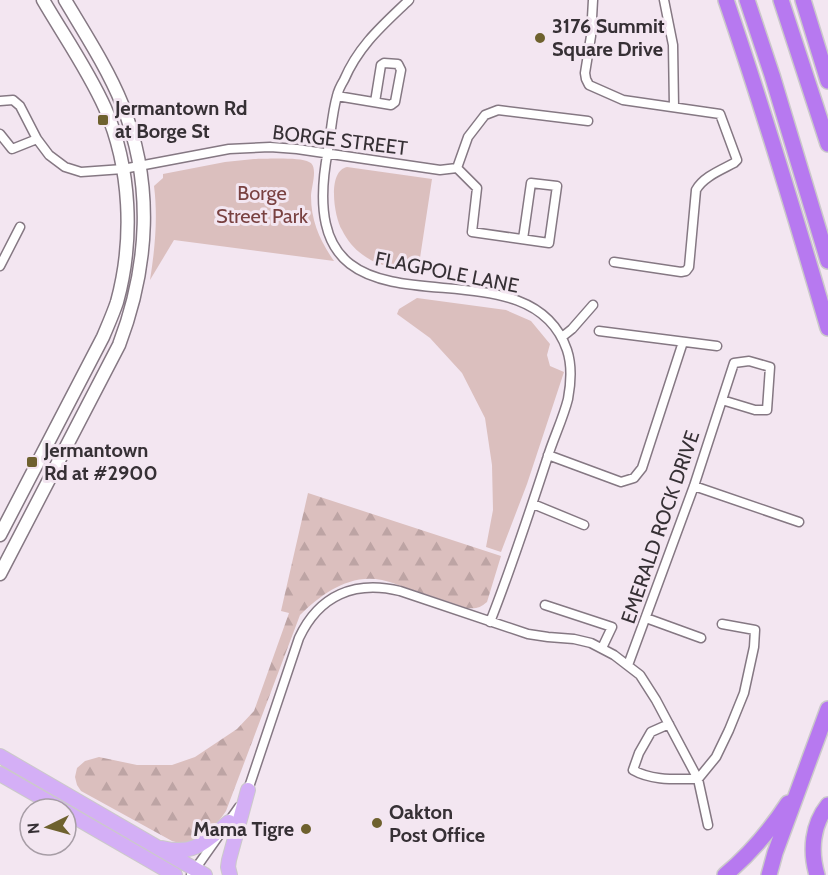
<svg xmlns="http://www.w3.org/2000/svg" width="828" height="875" font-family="Cabin,sans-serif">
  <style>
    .green { fill: #dbbfbe }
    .forest { fill: url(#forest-firs) }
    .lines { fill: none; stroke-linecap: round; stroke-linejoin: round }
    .street-casing { stroke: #857883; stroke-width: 11 }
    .secondary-casing { stroke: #857883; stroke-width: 15 }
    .primary-casing { stroke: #cbc9ca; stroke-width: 16 }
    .highway-casing { stroke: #cbc9ca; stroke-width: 18 }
    .street { stroke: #fff; stroke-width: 8 }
    .secondary { stroke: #fff; stroke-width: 12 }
    .primary { stroke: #d4aff6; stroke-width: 14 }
    .highway { stroke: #b779f0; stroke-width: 15 }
    .poi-dot { fill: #6e612e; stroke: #f3e6f1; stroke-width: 2 }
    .labels { text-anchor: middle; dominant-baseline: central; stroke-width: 6; stroke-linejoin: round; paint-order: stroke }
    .poi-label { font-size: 20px; font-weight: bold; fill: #363035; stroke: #f3e6f1; text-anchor: start }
    .street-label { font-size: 20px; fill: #363035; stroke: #f3e6f1 }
    .park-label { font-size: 20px; fill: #794141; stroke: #f3e6f1 }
  </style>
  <defs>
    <pattern id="forest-firs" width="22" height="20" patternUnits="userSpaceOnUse" patternTransform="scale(1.5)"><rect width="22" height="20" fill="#dbbfbe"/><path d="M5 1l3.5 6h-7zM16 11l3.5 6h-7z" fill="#bda4a4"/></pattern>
  </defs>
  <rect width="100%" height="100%" fill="#f3e6f1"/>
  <path class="green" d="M254 159C265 159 300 157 309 162 319 166 311 188 311 196 311 221 320 241 334 261L174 240 150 280C155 249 158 217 154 186L163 178V174L225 162Z
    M347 167 432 179 420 258 424 259 422 272C402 269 380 268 363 255 354 249 347 240 342 230 334 217 327 171 347 167Z
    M417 298 506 310 531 321 550 344 547 355 550 366 564 372 527 484 501 552 486 547 493 510 492 465 485 418 462 373 430 338 397 314 399 309Z"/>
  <path class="forest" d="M308 493 501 556 487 602C480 608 476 609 467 608 449 602 431 596 413 590 403 587 392 582 382 580 350 573 321 594 300 615L226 811C214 829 195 849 172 841L81 791 77 785 75 777 77 768 85 761 99 757 137 765H172L195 757 237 729 254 711 289 613 281 611Z"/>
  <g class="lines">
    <defs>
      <path id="street" d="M409 0C383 25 359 45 344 80 341 85 338 91 337 96 332 113 331 133 328 150 286 369 524 225 567 350 572 365 571 383 568 399 563 419 553 439 547 459 529 514 511 569 490 622
        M593 0 591 36 585 73 586 79 589 85 623 100 720 114 737 160 734 163C721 170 703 177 696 190L689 267 686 271 681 272 614 262
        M664 0 673 45 674 107
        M337 96 391 105 395 102 401 70 398 64 384 63 381 65 375 102
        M0 101 13 100 20 106 37 139 49 155 65 167 81 172 123 169 229 149 270 147 297 149 440 170 457 168
        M0 134 12 149 37 139
        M457 168 477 188 472 232 549 243 557 186 531 183 523 239
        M457 168 468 137 485 115 498 110 588 121
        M0 266 20 227
        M599 331 717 346
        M562 337 572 329 593 305
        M548 455 621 482 634 478 642 468 683 342
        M694 486 799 522
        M533 504 584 525
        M545 605 612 627 602 648
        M646 618 701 638
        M628 665 694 486 734 363 749 361 770 367 767 410H755L722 400
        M669 724 651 732 639 753 633 770C652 781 676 779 698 779L716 757 729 730 744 693 754 647 755 630 722 624
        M247 793 299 638C319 595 355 580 400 591L528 634 548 637 574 639 591 643 614 655 640 675 656 700 698 779 708 825
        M191 875 239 807"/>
      <path id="secondary" d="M0 535 103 337C108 325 113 314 117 302 134 240 131 168 105 108 88 70 64 36 43 0
        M0 574 119 345C149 266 154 183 122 104 108 69 84 32 65 0"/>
      <path id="primary" d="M0 756 205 875
        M0 774 61 809
        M66 812 175 875
        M162 848C195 856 206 841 229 822
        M230 875 228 867 229 860 248 790"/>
      <path id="highway" d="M726 0C763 108 796 218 828 328
        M747 0 772 75 828 261
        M781 0 828 144
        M803 0 828 81
        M725 875C749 855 771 829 788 803
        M769 875 775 853 828 709
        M817 875C810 851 812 825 828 805"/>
    </defs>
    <use href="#street" class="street-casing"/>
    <use href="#secondary" class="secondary-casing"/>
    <use href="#primary" class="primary-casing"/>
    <use href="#highway" class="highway-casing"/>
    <use href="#street" class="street"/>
    <use href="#secondary" class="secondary"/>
    <use href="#primary" class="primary"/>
    <use href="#highway" class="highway"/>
  </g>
  <g class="poi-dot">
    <circle cx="540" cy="38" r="6"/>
    <rect x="97" y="114" width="12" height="12" rx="3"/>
    <rect x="26" y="456" width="12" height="12" rx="3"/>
    <circle cx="377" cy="823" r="6"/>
    <circle cx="306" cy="829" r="6"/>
  </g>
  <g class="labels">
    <g class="poi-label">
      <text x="552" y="26">3176 Summit<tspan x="552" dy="23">Square Drive</tspan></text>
      <text x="115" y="108">Jermantown Rd<tspan x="115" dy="23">at Borge St</tspan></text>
      <text x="44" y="450">Jermantown<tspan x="44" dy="23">Rd at #2900</tspan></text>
      <text x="389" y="812">Oakton<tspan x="389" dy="23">Post Office</tspan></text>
      <text x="294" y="829" text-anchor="end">Mama Tigre</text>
    </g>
    <g class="street-label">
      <text transform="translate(340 140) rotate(7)">BORGE STREET</text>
      <text transform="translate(447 272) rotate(11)">FLAGPOLE LANE</text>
      <text transform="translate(660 527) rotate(-71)">EMERALD ROCK DRIVE</text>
    </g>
    <g class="park-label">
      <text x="262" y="193">Borge<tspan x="262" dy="23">Street Park</tspan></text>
    </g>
  </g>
  <g transform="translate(48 827) rotate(265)"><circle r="28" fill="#f3e6f1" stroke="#a79da6" stroke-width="1.5"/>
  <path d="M0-4.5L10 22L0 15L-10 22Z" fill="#6e612e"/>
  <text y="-9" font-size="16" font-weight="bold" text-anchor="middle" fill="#363035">N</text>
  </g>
</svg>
